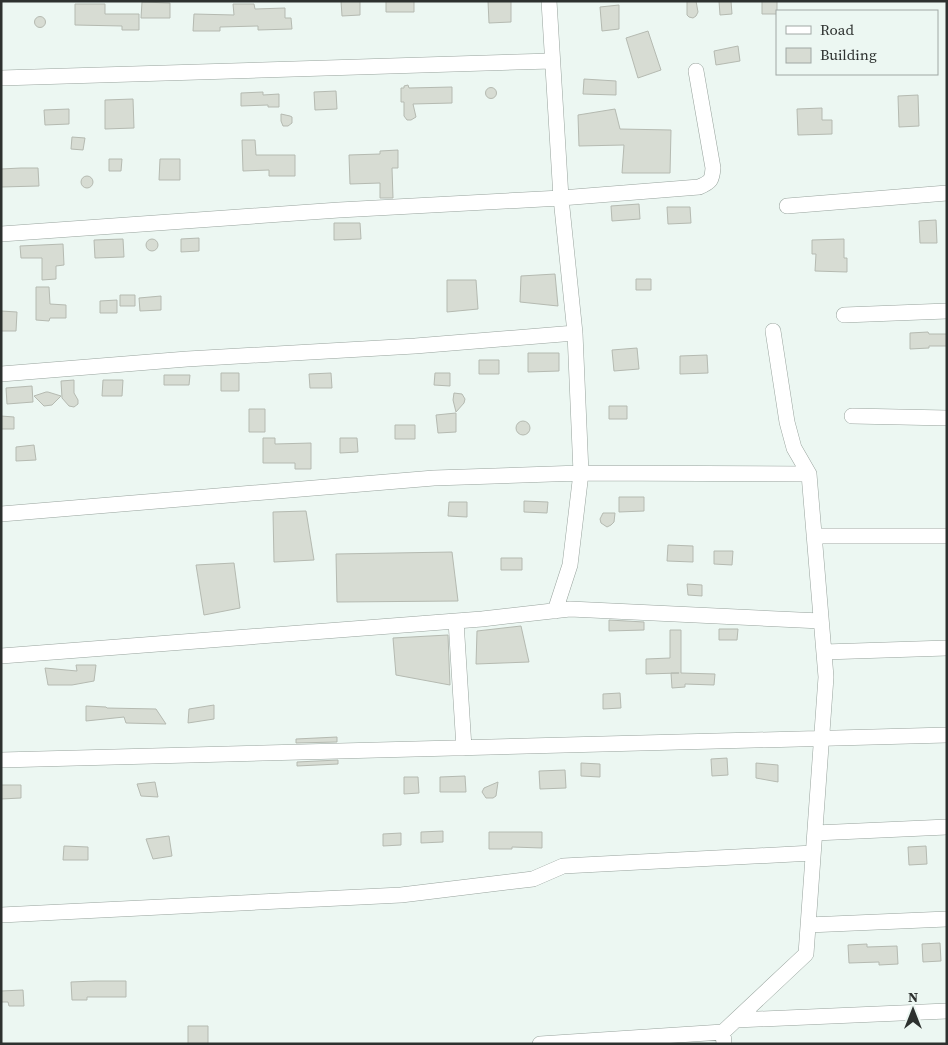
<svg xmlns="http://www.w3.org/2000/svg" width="948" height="1045" font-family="'Source Serif 4',serif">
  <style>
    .building { fill: #d7dcd3; stroke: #b5bab1 }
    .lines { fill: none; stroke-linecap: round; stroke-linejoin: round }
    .minor-casing { stroke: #98a39d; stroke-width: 16 }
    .minor { stroke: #fff; stroke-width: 15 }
  </style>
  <rect width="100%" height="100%" fill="#ecf7f2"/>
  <path class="building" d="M341 1H360V15L342 16Z
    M386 1H414V12H386Z
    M488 1H511V22L489 23Z
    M687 1H696L698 12 696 16 693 18 689 17 687 15Z
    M719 1H731L732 14 720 15Z
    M762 1H777V14H762Z
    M142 2 170 3V18H141Z
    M75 4H105V14H139V30H122V26L75 25Z
    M233 4H254L255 9 285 8V18H291L292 29 258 30V26L220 27V31H193L194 14 234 15Z
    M619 5V29L602 31 600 7Z
    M34.5 22a5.5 5.5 0 1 1 11 0a5.5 5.5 0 1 1-11 0Z
    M648 31 661 70 638 78 626 38Z
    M738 46 740 61 716 65 714 51Z
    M584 79 616 81V95L583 94Z
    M408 85 409 88 452 87V103L413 104 416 117 411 120H407L404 116V102H401V88H404V86Z
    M485.5 93a5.5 5.5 0 1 1 11 0a5.5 5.5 0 1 1-11 0Z
    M336 91 337 109 315 110 314 92Z
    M263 92V95L279 94V107H268V105L241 106V93Z
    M918 95 919 126 899 127 898 96Z
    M133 99 134 128 105 129V100Z
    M822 108V120H832V134L798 135 797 109Z
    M69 109V124L45 125 44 110Z
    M615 109 620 129 671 130 670 173H622L624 145 579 146 578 115Z
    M281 114 290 116 292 117V123L288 126H283L281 121Z
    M72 137 85 138 83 150 71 149Z
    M242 140H255L256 155H295V176H269V170L243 171Z
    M398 150V168H392L393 198H380V183L350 184 349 155 380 154V151Z
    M109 159H122L121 171H109Z
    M160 159H180V180H159Z
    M21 168H38L39 186 1 187V169Z
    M81 182a6 6 0 1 1 12 0a6 6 0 1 1-12 0Z
    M639 204 640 219 612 221 611 206Z
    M667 207H690L691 223 668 224Z
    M936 220 937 243H920L919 221Z
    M334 223H360L361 239 334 240Z
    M199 238V251L181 252V239Z
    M146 245a6 6 0 1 1 12 0a6 6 0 1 1-12 0Z
    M123 239 124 257 95 258 94 240Z
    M844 239V258H847V272L815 271 816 254H812V240Z
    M63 244 64 265 56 266V279L42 280V258H21L20 246Z
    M555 274 558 306 520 302 521 276Z
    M636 279H651V290H636Z
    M447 280H476L478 309 447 312Z
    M36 287H49L50 304 66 305V318H50L49 321 36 320Z
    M120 295H135V306H120Z
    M161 296V310L140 311 139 298Z
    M117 300V313H100V301Z
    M1 311 17 312 16 331H1Z
    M928 332 929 334H947V346H929V348L910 349V333Z
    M637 348 639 369 614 371 612 350Z
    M528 353H559V371L528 372Z
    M707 355 708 373 680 374V356Z
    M479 360H499V374H479Z
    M221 373H239V391H221Z
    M331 373 332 388H310L309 374Z
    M435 373H450V386L434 385Z
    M164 375H190L189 385H164Z
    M74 380V393L78 400V404L74 407 69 406 62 398 61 381Z
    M103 380H123L122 396H102Z
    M32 386 33 402 7 404 6 388Z
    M46 392H48L61 396 52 405 44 406 34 396Z
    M454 393 462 394 465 399 464 403 456 412 453 400Z
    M609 406H627V419H609Z
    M249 409H265V432H249Z
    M456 413V432L438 433 436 415Z
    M1 416 14 417V429H1Z
    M516 428a7 7 0 1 1 14 0a7 7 0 1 1-14 0Z
    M395 425H415V439H395Z
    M263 438H275V444L311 443V469H295V463H263Z
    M340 438H357L358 452 340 453Z
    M34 445 36 460 16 461V447Z
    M619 497H644V511L619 512Z
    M524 501 548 502 547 513 524 512Z
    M449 502H467V517L448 516Z
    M306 511 314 560 274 562 273 512Z
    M603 513H615L614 522 611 525 607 527 601 523 600 519Z
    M668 545 693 546V562L667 561Z
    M714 551H733L732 565 714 564Z
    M452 552 458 601 337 602 336 554Z
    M501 558H522V570H501Z
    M234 563 240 608 204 615 196 565Z
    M687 584 702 585V596L688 595Z
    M609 620 644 622V630L609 631Z
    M521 626 529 662 476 664 477 631Z
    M719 629H738L737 640H719Z
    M670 630H681V673L715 674 714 685 685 684V687L672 688 671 673H679L646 674V659L670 658Z
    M448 635 450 685 396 675 393 638Z
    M76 665H96L94 681 72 685H48L45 668 77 671Z
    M620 693 621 708 603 709V694Z
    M214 705V719L188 723 189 709Z
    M86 706 106 707 107 708 156 709 166 724 126 723 124 717 86 721Z
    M337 737V742L296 743V739Z
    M727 758 728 775 712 776 711 759Z
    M338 760V764L297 766V762Z
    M581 763 600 764V777L581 776Z
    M756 763 778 765V782L756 778Z
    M565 770 566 788 540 789 539 771Z
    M465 776 466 792H440V777Z
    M404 777H418L419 793 404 794Z
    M155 782 158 797 141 796 137 784Z
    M498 782 496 796 493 798H486L482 792 484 788Z
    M1 785H21V798L1 799Z
    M443 831V842L421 843V832Z
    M489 832H542V848L512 847V849H489Z
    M401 833V845L383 846V834Z
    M169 836 172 856 153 859 146 839Z
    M64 846 88 847V860H63Z
    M926 846 927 864 909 865 908 847Z
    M940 943 941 961 923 962 922 944Z
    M867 944V947L897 946 898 964 879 965V962L849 963 848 945Z
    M95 981H126V997H87V1000H72L71 982Z
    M23 990 24 1006H9L8 1002H1V991Z
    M188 1026H208V1044H188Z"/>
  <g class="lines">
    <defs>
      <path id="minor" d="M549 1 561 198 575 333 581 473 570 565 555 611
        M1 78 552 61
        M787 206 947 193
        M1 234 339 210 561 198 699 187C711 182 712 180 713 168L696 71
        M844 315 947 311
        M1 374 187 359 415 346 575 333
        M852 416 947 418
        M1 514 434 478 581 473 809 474
        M814 536H947
        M456 621 464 748
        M824 652 947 648
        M1 656 482 619 570 609 821 621
        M1 760 947 735
        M815 833 947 827
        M1 915 401 895 533 879 563 866 813 853
        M808 925 947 919
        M736 1020 947 1011
        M540 1044 723 1032
        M724 1044 723 1032 806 954 826 677 809 474 794 448 787 422 773 331"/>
    </defs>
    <use href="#minor" class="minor-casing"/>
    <use href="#minor" class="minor"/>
  </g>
  <rect width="948" height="1045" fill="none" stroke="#2d312f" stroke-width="5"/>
  <rect x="776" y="10" width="162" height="65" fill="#ecf7f2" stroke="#a0a8a4"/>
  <rect x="786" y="26" width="25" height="8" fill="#ffffff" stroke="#a0a8a4"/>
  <text x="820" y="35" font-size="15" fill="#2d312f">Road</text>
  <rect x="786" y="48" width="25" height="15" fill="#d7dcd3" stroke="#a0a8a4"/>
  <text x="820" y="60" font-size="15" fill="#2d312f">Building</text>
  <g transform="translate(913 1010)" stroke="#ecf7f2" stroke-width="4" paint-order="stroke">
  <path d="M0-4L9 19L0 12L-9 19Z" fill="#2d312f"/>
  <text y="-8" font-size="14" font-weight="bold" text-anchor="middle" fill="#2d312f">N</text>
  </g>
</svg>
